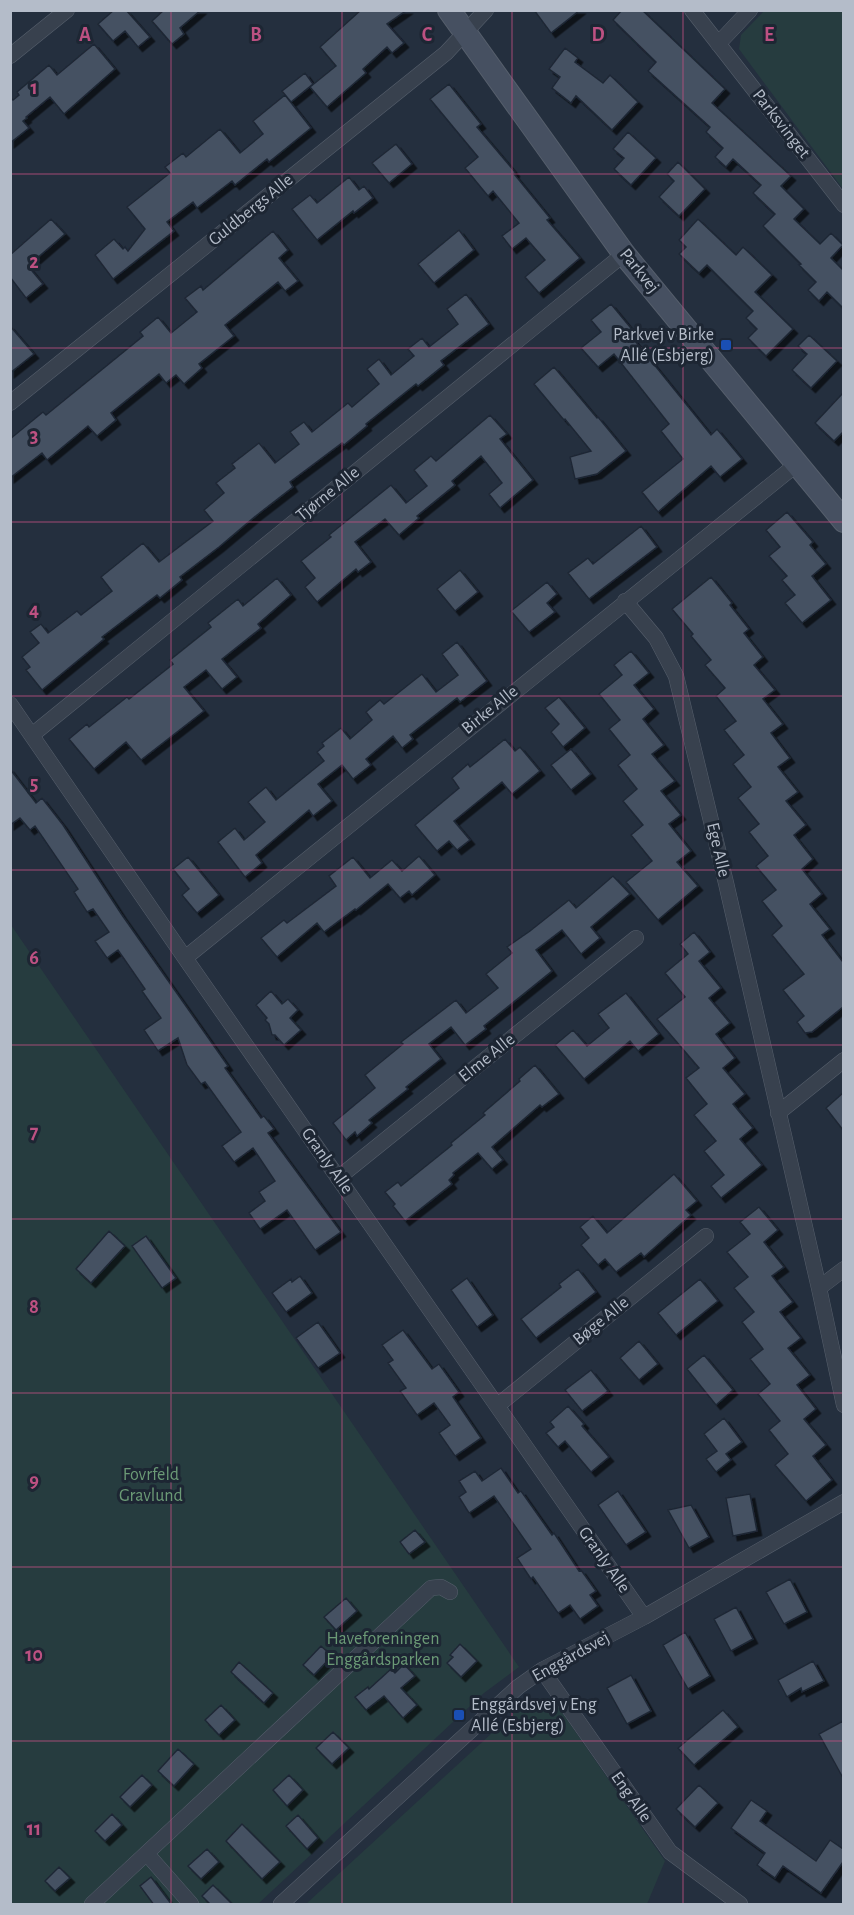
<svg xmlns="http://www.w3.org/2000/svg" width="854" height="1915" font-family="'Alegreya Sans',sans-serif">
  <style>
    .green { fill: #263c3f }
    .building { fill: #455162; stroke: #1f2835; stroke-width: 1.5; filter: url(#shadow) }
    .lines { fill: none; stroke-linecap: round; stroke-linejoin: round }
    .street-casing { stroke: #565f6c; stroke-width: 16 }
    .secondary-casing { stroke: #565f6c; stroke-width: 24 }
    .street { stroke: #38414e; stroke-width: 15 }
    .secondary { stroke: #465061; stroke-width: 22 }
    .grid { fill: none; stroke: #bd5182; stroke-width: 1.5; stroke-opacity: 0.55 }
    .transit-dot { fill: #1a4fb4; stroke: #1d2633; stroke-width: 2 }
    .labels { text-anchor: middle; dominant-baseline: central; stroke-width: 6; stroke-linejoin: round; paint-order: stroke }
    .street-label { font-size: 18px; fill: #b4bcc9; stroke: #1d2633 }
    .poi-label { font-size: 18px; fill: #b4bcc9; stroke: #1d2633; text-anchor: end }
    .park-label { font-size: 18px; fill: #6b9a76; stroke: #1d2633 }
    .grid-label { font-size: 20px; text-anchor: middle; font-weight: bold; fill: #bd5182; stroke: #1d2633; stroke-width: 6; stroke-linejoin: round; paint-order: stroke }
  </style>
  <defs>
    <filter id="shadow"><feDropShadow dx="4.5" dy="4.5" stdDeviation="0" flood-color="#0009"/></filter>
  </defs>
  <rect width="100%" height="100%" fill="#242f3e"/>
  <path class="green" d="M764 11H843V189L739 49 741 35Z
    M11 925 519 1667 484 1693 258 1904H11Z
    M552 1698 665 1861 647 1904H306L529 1699Z"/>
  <path class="building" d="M114 10H126L150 37 138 47 125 31 113 41 98 24Z
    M164 10H201L180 28 184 34 172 44 152 21Z
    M361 10H407L387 24 404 43 392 53 387 47 363 69 366 73 327 107 310 87 336 66 320 47Z
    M534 10H580L551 33Z
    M622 10H642L725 89 712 103 791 176 781 186 804 209 794 219 820 244 831 233 843 245 831 258 843 270V308L827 292 819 301 808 290 816 282 799 265 801 264 763 226 775 214 753 193 761 185 733 159 726 167 715 157 723 148 706 132 710 127 648 71 656 62 613 20Z
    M94 44 115 69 64 114 50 97 26 117 27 118 23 121 29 128 10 143V97L13 100 19 95 17 92 49 65 57 75Z
    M565 48 578 58 575 62 603 83 610 75 638 102 612 130 576 96 571 103 552 88 560 77 549 69Z
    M305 73 313 84 291 102 282 91Z
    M449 84 481 124 477 127 515 172 514 174 550 218 547 220 580 258 539 293 525 277 545 260 526 238 512 249 502 236 519 223 493 191 488 196 465 168 478 157 430 99Z
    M285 95 311 128 269 162 267 159 235 185 232 181 197 208 193 202 167 222 174 231 113 279 95 255 114 239 123 249 125 247 128 251 145 229 127 207 170 173 165 167 183 153 186 157 220 129 240 153 263 134 253 121Z
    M628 132 656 158 631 185 614 169 624 158 613 149Z
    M396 144 412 164 389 183 372 163Z
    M678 162 705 189 679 216 659 197 674 181 667 174Z
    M349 177 359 190 364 186 373 198 354 213 353 211 317 240 292 209 310 195 317 203Z
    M51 219 65 234 28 266 43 284 26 298 10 277V255Z
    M698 219 736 255 743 247 772 275 755 292 793 329 766 356 748 338 757 329 746 318 753 311 707 265 699 273 679 254 686 247 679 240Z
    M459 230 474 250 434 283 418 264Z
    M273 231 288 250 279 258 298 281 285 291 278 282 225 325 234 336 199 364 202 368 184 384 176 375 166 383 159 374 111 413 116 420 97 436 88 426 47 460 42 453 10 478V439L43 412 46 415 143 336 140 332 158 317 171 333 197 312 185 298 201 286 203 290Z
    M466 294 489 324 441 361 444 365 418 386 416 384 366 424 367 426 344 445 342 443 290 482 293 487 257 515 219 547 180 577 182 580 160 598 157 595 102 637 104 639 42 690 26 670 30 667 22 657 39 643 30 632 41 624 48 633 77 611 81 615 112 591 101 577 143 543 159 562 213 521 204 510 224 493 216 483 235 468 232 464 259 443 275 463 299 444 290 432 304 422 312 432 348 403 352 407 379 384 367 369 379 359 391 375 414 356 408 349 422 338 429 347 458 324 447 309Z
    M611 304 635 333 631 336 711 435 717 429 742 459 720 477 711 466 658 512 642 492 683 459 661 431 669 424 614 354 598 367 581 348 601 332 591 320Z
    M10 326 34 354 10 373Z
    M809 335 837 361 811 388 792 370 807 354 798 346Z
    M554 367 597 418 598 417 626 451 597 474 575 479 570 457 591 451 565 419 564 420 534 384Z
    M843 393V432L834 441 815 423Z
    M490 415 507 434 500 439 533 480 500 508 489 494 502 483 481 456 452 481 455 485 417 516 419 518 399 535 385 519 355 542 371 562 358 572 356 569 317 602 305 587 315 578 301 561 331 537 329 535 391 485 406 503 427 486 414 470 431 456 436 461Z
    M787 512 813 542 810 545 826 564 812 576 831 600 802 623 785 603 795 595 782 580 787 576 769 556 780 547 766 530Z
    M641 526 657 547 589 599 568 573 588 558 593 564Z
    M460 570 478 592 455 611 437 589Z
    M711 577 732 603 730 605 749 629 744 633 763 657 754 665 775 690 763 699 783 724 771 733 790 758 778 767 798 792 786 801 806 825 794 835 813 859 802 869 822 894 810 904 830 929 822 935 843 962V1007L812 1032 805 1033 797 1022 804 1016 783 990 804 974 772 935 782 926 762 901 776 890 756 866 768 856 749 832 759 824 738 798 751 787 733 764 744 755 724 730 736 721 716 696 725 688 705 665 711 660 691 636 693 634 672 609Z
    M277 578 291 595 258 624 261 628 222 659 237 677 222 689 206 670 184 687 204 711 141 760 126 742 94 769 69 739 87 724 89 727 127 697 129 699 173 664 170 660 211 627 208 623 238 599 243 606Z
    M547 582 557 594 547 603 555 612 529 632 511 611Z
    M457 642 487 681 460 702 457 698 410 735 413 739 402 748 393 736 366 759 371 765 353 779 342 765 318 784 332 801 313 816 309 810 256 855 262 863 245 877 218 842 235 828 244 840 265 822 248 802 266 787 276 800 324 761 317 752 324 746 322 743 341 728 350 739 372 720 366 712 380 700 384 704 422 674 436 692 458 675 442 654Z
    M631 651 649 673 634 685 654 709 643 719 664 745 652 754 675 781 661 791 681 815 669 824 691 851 677 862 698 886 658 920 626 882 652 861 631 835 643 825 623 801 637 789 618 765 630 755 609 729 620 720 599 694 622 675 614 665Z
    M559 697 585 728 563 747 551 732 559 724 545 708Z
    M505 739 515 751 520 747 540 771 512 794 502 782 454 821 470 840 457 850 449 841 437 851 415 825 459 788 452 778 468 764 470 767Z
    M571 749 591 774 571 790 551 765Z
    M10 769 36 803 42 798 63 825 122 915 228 1066 225 1068 261 1118 264 1116 274 1129 268 1133 341 1232 315 1250 287 1210 260 1229 249 1213 265 1201 259 1192 275 1181 253 1148 234 1162 222 1146 241 1132 205 1082 201 1084 187 1065 178 1038 158 1051 144 1030 161 1018 142 991 145 989 118 950 107 958 95 941 109 932 93 909 87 912 74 892 78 889 35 826 30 830 20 818 10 825Z
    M419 856 435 875 412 895 409 891 400 898 388 884 356 910 355 909 324 932 317 923 277 957 261 938 284 920 287 923 336 886 329 876 353 857 370 878 392 860 402 871Z
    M188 857 219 895 197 913 182 895 189 889 173 869Z
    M613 876 630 894 591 927 600 938 581 954 562 930 536 950 552 971 484 1026 486 1029 465 1045 451 1027 429 1044 441 1059 406 1087 408 1089 369 1120 372 1123 357 1136 355 1132 346 1140 333 1123 375 1088 365 1075 403 1044 401 1042 456 1000 466 1013 498 988 486 974 512 953 507 947 530 931 569 900 576 908Z
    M694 932 710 952 699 961 721 988 709 998 730 1023 716 1034 735 1058 723 1068 745 1094 733 1104 753 1128 740 1139 762 1165 721 1198 711 1186 724 1175 704 1151 716 1141 694 1115 707 1104 686 1078 699 1068 657 1019 685 997 665 973 688 954 680 944Z
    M271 991 282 1004 288 999 298 1010 290 1018 301 1030 284 1045 275 1035H272L269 1024 265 1020 267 1018 256 1005Z
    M626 993 659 1034 638 1051 630 1041 584 1079 555 1045 573 1030 587 1046 609 1028 598 1014Z
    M535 1065 559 1094 542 1107 540 1105 492 1147 503 1160 492 1169 478 1153 453 1173 454 1175 449 1180 452 1184 405 1221 393 1206 395 1204 385 1192 398 1182 401 1186 452 1145 451 1143 485 1115 483 1113 520 1081 519 1079Z
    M843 1093V1130L826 1108Z
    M674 1174 697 1201 686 1210 691 1215 644 1257 641 1253 616 1272 605 1259 598 1265 581 1245 589 1238 580 1227 593 1216 607 1233Z
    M759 1207 778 1230 764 1242 784 1267 772 1276 793 1302 780 1312 801 1338 788 1348 810 1375 797 1385 816 1409 804 1419 826 1445 813 1456 832 1480 806 1501 775 1465 788 1454 769 1430 780 1421 758 1394 770 1384 750 1359 763 1349 742 1322 754 1312 734 1288 748 1277 727 1252 750 1234 740 1222Z
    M109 1231 125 1246 91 1283 76 1269Z
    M146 1236 176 1278 162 1288 132 1246Z
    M578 1269 596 1292 536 1338 521 1319 561 1287 559 1284Z
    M300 1276 312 1293 286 1312 272 1293 291 1279 292 1282Z
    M467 1278 493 1315 477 1327 451 1290Z
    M700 1279 718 1301 676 1335 658 1313Z
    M318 1322 340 1353 318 1368 296 1338Z
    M403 1330 432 1369 439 1364 459 1392 453 1397 481 1438 455 1456 439 1433 450 1425 434 1403 417 1415 400 1391 406 1388 388 1363 393 1360 382 1345Z
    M639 1341 658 1364 639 1380 620 1358Z
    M704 1355 733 1390 716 1405 687 1369Z
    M591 1370 608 1391 582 1411 565 1390Z
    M568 1406 584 1424 582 1426 609 1457 591 1472 565 1441 558 1447 546 1433 554 1427 550 1422Z
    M724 1418 742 1442 726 1454 731 1460 716 1472 706 1459 717 1451 704 1434Z
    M501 1468 518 1493 521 1491 552 1535 554 1533 579 1571 581 1570 596 1591 590 1595 598 1606 580 1619 570 1605 558 1613 533 1577 531 1579 517 1558 531 1549 494 1496 469 1513 459 1497 466 1492 459 1481 475 1471 482 1481Z
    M618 1491 646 1532 626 1545 598 1505Z
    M750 1494 757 1531 733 1536 726 1498Z
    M691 1505 709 1537 689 1548 668 1510Z
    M415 1530 425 1542 409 1554 400 1542Z
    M790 1579 807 1612 784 1624 766 1592Z
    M346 1598 357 1611 336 1630 324 1617Z
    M736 1607 753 1639 731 1651 714 1619Z
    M685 1632 710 1676 688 1689 663 1645Z
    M460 1644 477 1661 461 1677 447 1663 453 1657 450 1655Z
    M321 1646 332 1656 314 1675 303 1665Z
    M813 1661 824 1681 802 1692 801 1688 787 1697 778 1680Z
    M239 1662 273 1693 264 1703 231 1672Z
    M404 1664 415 1676 401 1688 417 1705 403 1718 384 1696 366 1710 355 1697 368 1687 369 1689 391 1669 395 1673Z
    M631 1675 651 1711 627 1724 607 1688Z
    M221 1705 235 1720 219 1735 205 1720Z
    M723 1710 738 1727 694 1765 678 1748Z
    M843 1721V1778L819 1734Z
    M333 1732 349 1748 332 1764 316 1748Z
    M178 1749 194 1764 174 1786 158 1771Z
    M142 1775 152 1785 130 1807 120 1797Z
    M289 1775 303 1790 287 1806 273 1790Z
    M699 1785 718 1803 695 1827 676 1809Z
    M751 1800 767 1811 760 1821 816 1861 830 1840 843 1849V1862L821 1893 783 1866 775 1878 757 1865 765 1853 731 1828Z
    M112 1814 122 1825 105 1841 95 1831Z
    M298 1815 318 1838 307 1849 286 1826Z
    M242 1824 280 1862 262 1879 226 1841Z
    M207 1849 219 1862 201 1879 188 1866Z
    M59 1867 70 1878 55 1891 45 1881Z
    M151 1877 172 1905H154L140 1886Z
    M213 1885 233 1905H211L202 1896Z"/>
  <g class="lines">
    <defs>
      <path id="street" d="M692 10 844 205
        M718 44 750 10
        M10 56 67 10
        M10 403 446 53 486 10
        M625 601 656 638 676 676 726 883 819 1288 844 1405
        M10 704 185 958 644 1617
        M32 735 624 254
        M185 958 797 464
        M778 1113 844 1060
        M338 1178 636 938
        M819 1288 844 1269
        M497 1406 706 1236
        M542 1670 670 1852 740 1904
        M147 1854 191 1904
        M92 1904 431 1588 441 1587 450 1592
        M281 1904 518 1687 542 1670 644 1617 844 1502"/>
      <path id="secondary" d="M449 10 624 254 844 521"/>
    </defs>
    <use href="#street" class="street-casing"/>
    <use href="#secondary" class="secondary-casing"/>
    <use href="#street" class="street"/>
    <use href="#secondary" class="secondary"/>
  </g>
  <path class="grid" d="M171 10V1904M342 10V1904M512 10V1904M683 10V1904M10 174H844M10 348H844M10 522H844M10 696H844M10 870H844M10 1045H844M10 1219H844M10 1393H844M10 1567H844M10 1741H844"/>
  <g class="transit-dot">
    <rect x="720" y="339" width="12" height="12" rx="3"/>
    <rect x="453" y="1709" width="12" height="12" rx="3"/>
  </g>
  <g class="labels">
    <g class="street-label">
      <text transform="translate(781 124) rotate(52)">Parksvinget</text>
      <text transform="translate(251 210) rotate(-39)">Guldbergs Alle</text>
      <text transform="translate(639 271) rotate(51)">Parkvej</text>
      <text transform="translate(328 494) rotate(-39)">Tjørne Alle</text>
      <text transform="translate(490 710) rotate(-39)">Birke Alle</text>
      <text transform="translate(718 850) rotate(77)">Ege Alle</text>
      <text transform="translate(487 1058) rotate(-39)">Elme Alle</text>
      <text transform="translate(327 1161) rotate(55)">Granly Alle</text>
      <text transform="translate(601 1321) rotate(-39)">Bøge Alle</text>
      <text transform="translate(604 1560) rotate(55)">Granly Alle</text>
      <text transform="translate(571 1657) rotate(-29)">Enggårdsvej</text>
      <text transform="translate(631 1797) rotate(55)">Eng Alle</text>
    </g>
    <g class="poi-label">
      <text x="714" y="335">Parkvej v Birke<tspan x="714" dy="21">Allé (Esbjerg)</tspan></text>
      <text x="471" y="1705" text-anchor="start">Enggårdsvej v Eng<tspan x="471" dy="21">Allé (Esbjerg)</tspan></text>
    </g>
    <g class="park-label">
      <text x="151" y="1475">Fovrfeld<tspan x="151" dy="21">Gravlund</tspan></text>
      <text x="383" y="1639">Haveforeningen<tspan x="383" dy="21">Enggårdsparken</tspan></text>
    </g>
  </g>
  <g class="grid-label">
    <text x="85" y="41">A</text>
    <text x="256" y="41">B</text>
    <text x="427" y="41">C</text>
    <text x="598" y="41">D</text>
    <text x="769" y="41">E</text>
    <text x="34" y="94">1</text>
    <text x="34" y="268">2</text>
    <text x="34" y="442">3</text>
    <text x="34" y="616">4</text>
    <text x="34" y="790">5</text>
    <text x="34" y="964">6</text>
    <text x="34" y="1138">7</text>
    <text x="34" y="1313">8</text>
    <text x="34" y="1487">9</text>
    <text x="34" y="1661">10</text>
    <text x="34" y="1835">11</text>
  </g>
  <rect width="854" height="1915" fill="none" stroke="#b4bcc9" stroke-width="24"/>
</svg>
